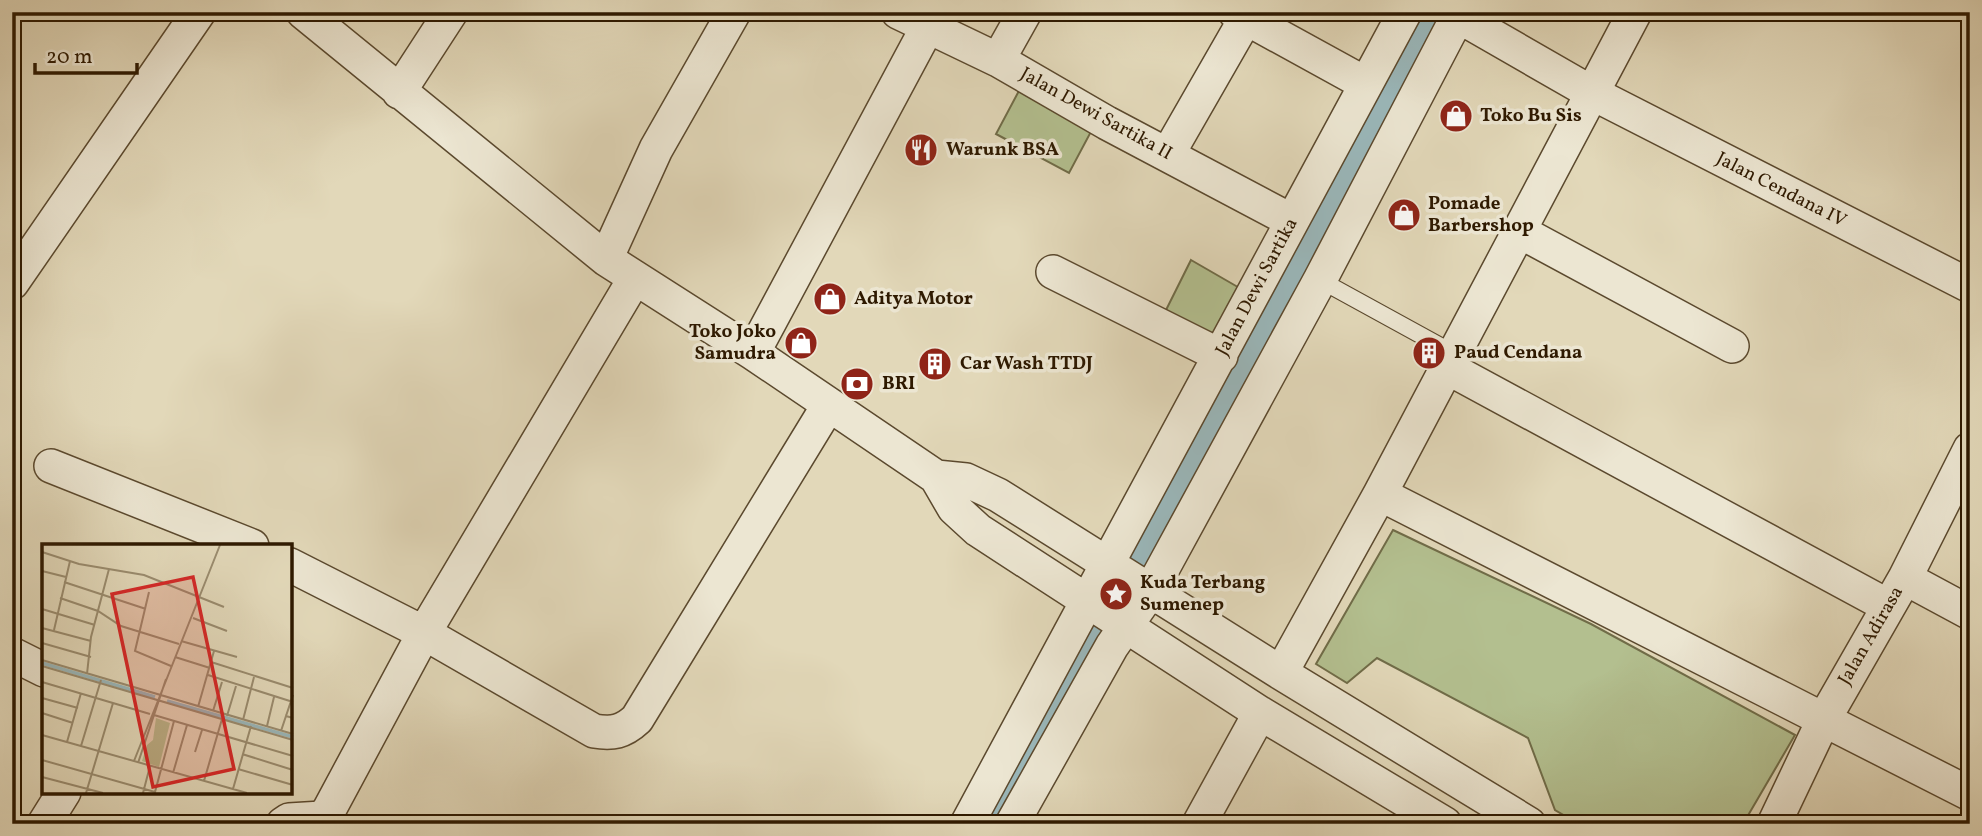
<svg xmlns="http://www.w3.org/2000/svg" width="1982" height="836" font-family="Vollkorn,serif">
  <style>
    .green { fill: #b3bf8f; stroke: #706c48; stroke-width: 2 }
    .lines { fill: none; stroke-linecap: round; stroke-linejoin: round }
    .river { stroke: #9ab7ba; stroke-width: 61 }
    .service-casing { stroke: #5b492e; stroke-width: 18 }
    .minor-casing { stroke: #5b492e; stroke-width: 36 }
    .service { stroke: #ece6d2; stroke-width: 16 }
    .minor { stroke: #ece6d2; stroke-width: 33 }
    .labels { text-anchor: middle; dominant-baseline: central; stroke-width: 7; stroke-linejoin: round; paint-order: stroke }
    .street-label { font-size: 19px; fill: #2e1900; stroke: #ece6d2 }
    .poi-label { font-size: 19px; font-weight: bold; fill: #2e1900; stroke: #ece6d2; text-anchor: start }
    .inset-river { fill: none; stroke: #9ab7ba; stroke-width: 3.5 }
    .inset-road { fill: none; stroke: #9a8c6f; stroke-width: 2 }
    .view { fill: #d62828; fill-opacity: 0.15; stroke: #d62828; stroke-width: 3.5 }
    .inset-edge { fill: none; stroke: #2e1900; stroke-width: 3.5 }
  </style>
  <rect width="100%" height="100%" fill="#e2d8b9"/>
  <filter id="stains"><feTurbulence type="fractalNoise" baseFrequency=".00286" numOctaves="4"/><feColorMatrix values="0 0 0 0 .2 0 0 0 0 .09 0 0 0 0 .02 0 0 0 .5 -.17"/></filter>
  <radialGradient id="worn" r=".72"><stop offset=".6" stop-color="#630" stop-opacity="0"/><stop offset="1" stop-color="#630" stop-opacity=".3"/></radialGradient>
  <path class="green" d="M1021 87 1094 126 1069 173 996 134Z
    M1191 260 1243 290 1213 343 1162 318Z
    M1393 530 1591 624 1795 735 1743 824H1579L1555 810 1528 738 1377 658 1347 683 1316 664Z"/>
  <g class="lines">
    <path class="river" d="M1140 561 1427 12
      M995 824 1100 630"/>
    <defs>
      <path id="service" d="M1320 280 1455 354"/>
      <path id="minor" d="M303 12 606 259 753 353 936 477 954 508 978 530 1260 713 1445 824
        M898 12 998 60 1107 123 1292 221
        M1235 12 1366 84
        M1458 16 1592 93 1970 286
        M998 60 1025 12
        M399 92 451 12
        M1168 154 1246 18
        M1519 231 1732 346
        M606 259 656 149 734 12
        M1053 272 1221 356
        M12 283 199 12
        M753 353 927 28
        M1448 368 1888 606
        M51 466 252 546
        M936 477 966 480 998 495 1281 673 1529 824
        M1380 494 1970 794
        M290 565 424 633 594 731C613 734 623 732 637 719L828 406
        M1905 578 1970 613
        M12 654 44 670
        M1281 673 1380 494 1635 12
        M44 824 64 792
        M283 824 289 820 322 818 329 810 424 633 635 278
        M967 824 1405 12
        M1012 824 1112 646 1151 590 1320 280 1460 12
        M1199 824 1260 713
        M1774 824 1823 721 1905 578 1970 449"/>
    </defs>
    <use href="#service" class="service-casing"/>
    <use href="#minor" class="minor-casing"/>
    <use href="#service" class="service"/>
    <use href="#minor" class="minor"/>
  </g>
  <defs>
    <symbol id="shop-disc" viewBox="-11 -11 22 22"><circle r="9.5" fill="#8f2418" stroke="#ece6d2"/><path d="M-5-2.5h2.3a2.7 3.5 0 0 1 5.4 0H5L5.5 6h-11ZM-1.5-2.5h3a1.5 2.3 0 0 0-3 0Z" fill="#fff"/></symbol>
    <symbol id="restaurant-disc" viewBox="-11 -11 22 22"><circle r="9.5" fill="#8f2418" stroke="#ece6d2"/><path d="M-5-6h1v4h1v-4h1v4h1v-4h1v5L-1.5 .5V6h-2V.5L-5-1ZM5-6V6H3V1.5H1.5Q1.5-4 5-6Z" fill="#fff"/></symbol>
    <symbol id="building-disc" viewBox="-11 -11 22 22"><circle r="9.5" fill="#8f2418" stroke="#ece6d2"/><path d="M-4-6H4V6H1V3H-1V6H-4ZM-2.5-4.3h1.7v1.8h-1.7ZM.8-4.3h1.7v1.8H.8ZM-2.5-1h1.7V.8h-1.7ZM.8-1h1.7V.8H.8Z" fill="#fff"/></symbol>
    <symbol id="bank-disc" viewBox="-11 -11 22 22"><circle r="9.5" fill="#8f2418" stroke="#ece6d2"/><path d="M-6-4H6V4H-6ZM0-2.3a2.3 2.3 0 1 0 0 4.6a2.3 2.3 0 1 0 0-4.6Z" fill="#fff"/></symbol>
    <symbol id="sight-disc" viewBox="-11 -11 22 22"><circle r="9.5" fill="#8f2418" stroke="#ece6d2"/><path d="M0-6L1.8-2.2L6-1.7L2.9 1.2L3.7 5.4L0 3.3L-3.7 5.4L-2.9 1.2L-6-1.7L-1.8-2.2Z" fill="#fff"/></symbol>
  </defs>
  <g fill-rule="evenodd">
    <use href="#shop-disc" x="1437" y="97" width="38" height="38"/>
    <use href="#restaurant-disc" x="902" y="131" width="38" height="38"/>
    <use href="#shop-disc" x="1385" y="196" width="38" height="38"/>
    <use href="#shop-disc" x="811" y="280" width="38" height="38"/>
    <use href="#shop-disc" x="782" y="324" width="38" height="38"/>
    <use href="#building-disc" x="1410" y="334" width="38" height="38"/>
    <use href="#building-disc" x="916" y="345" width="38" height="38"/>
    <use href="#bank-disc" x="838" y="365" width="38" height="38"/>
    <use href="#sight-disc" x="1097" y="575" width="38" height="38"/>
  </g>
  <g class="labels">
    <g class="street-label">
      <text transform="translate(1096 114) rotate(29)">Jalan Dewi Sartika II</text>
      <text transform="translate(1781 190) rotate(27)">Jalan Cendana IV</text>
      <text transform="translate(1257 287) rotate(-62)">Jalan Dewi Sartika</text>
      <text transform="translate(1871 636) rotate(-60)">Jalan Adirasa</text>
    </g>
    <g class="poi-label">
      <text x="1480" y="116">Toko Bu Sis</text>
      <text x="946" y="150">Warunk BSA</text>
      <text x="1428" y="204">Pomade<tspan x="1428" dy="22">Barbershop</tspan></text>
      <text x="854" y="299">Aditya Motor</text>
      <text x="776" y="332" text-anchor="end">Toko Joko<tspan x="776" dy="22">Samudra</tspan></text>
      <text x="1454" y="353">Paud Cendana</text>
      <text x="960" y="364">Car Wash TTDJ</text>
      <text x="882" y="384">BRI</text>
      <text x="1140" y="583">Kuda Terbang<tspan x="1140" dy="22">Sumenep</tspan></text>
    </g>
  </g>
  <g transform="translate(42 544)">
    <rect width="250" height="250" fill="#e2d8b9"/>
    <path d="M114 174 128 179 117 223 100 217 105 201 111 196Z" fill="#b3bf8f"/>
    <path class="inset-river" d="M0 119 113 153M125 157 251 193"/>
    <path class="inset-road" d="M0 8 37 20 102 31 182 63M0 27 24 33M22 38 104 65M107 48 93 107 129 122M18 54 56 67 79 82 137 100M0 65 53 81M151 74 185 87M0 84 49 97M12 86 28 17M139 97 195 113M0 99 49 113M133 113 168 124M0 116 251 190M169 118 251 144M0 122 251 196M45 130 49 93 67 25M166 131 251 158M0 138 108 170M0 154 36 164M156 163 172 107M171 167 180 138M0 169 31 179M112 171 251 212M185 172 194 142M244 172 251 151M201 176 212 133M225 182 232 153M239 187 244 172 251 174M0 191 205 249M25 198 39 149M39 202 59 136M153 208 160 186M200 210 251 226M0 216 113 248 132 177M92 217 178 1M96 219 124 135M196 225 251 241M131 229 145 181M0 233 61 249M162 237 180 175M191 245 209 182M44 249 71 159M101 249 108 222"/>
    <path class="view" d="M151 33 192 225 111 243 70 50Z"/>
    <rect width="250" height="250" class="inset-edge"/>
  </g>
  <rect width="1982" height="836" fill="none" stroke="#e2d8b9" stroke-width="42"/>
  <rect x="14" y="14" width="1954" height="808" fill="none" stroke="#2e1900" stroke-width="3.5"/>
  <rect x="21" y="21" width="1940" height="794" fill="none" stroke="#2e1900" stroke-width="2"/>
  <path d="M35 63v10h102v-10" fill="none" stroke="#2e1900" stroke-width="3.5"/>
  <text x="46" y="63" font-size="21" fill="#2e1900" stroke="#ece6d2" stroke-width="5" paint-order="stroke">20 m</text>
  <rect width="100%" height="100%" filter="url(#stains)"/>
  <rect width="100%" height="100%" fill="url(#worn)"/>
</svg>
